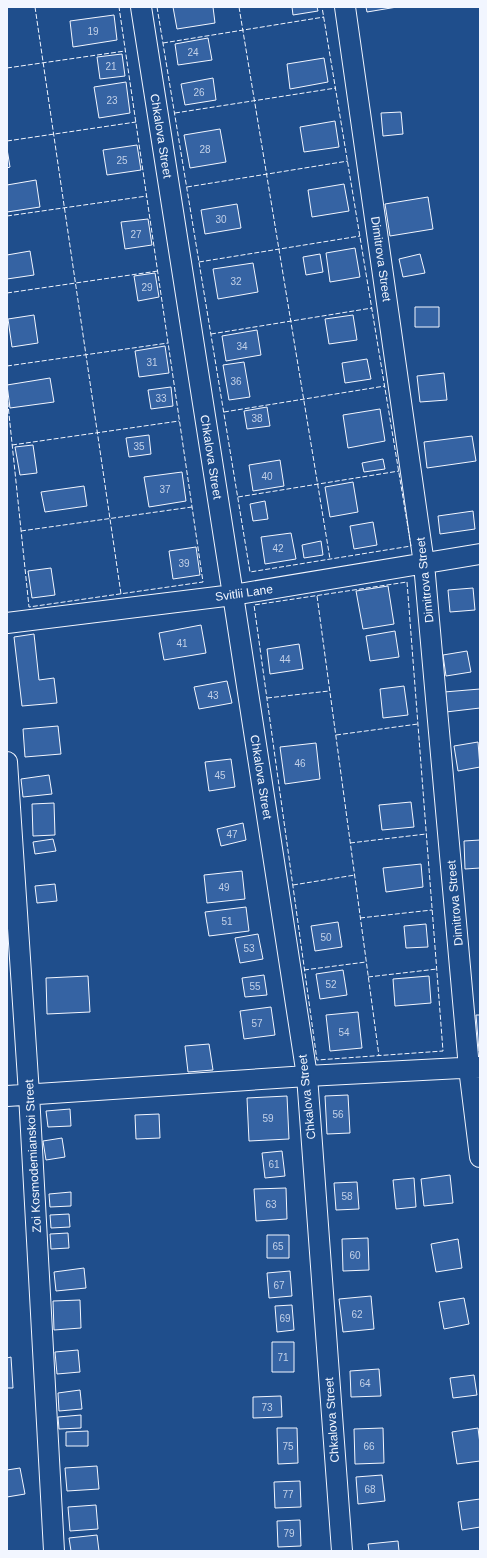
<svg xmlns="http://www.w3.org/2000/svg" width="487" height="1558" font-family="Arial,sans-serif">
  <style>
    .building { fill: #3563a3; stroke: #f2f6ff }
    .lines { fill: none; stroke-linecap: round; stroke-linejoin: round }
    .minor-casing { stroke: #f2f6ff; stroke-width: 22 }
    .minor { stroke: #1f4e8c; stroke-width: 20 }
    .fence { stroke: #f2f6ff; stroke-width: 1; stroke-dasharray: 5 2; stroke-linecap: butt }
    .labels { text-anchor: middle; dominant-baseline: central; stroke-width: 3; stroke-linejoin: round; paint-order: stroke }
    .number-label { font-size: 10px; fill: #c3d1e8 }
    .street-label { font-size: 12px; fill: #f2f6ff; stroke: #1f4e8c }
  </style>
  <rect width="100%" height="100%" fill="#1f4e8c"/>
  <path class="building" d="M173 7H213L215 23 177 29Z
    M292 7H317L318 11 293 15Z
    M366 7H397L367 12Z
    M114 15 117 40 73 47 70 21Z
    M208 38 212 60 178 65 175 44Z
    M122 54 125 76 100 79 97 57Z
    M324 58 328 82 290 89 287 64Z
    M213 78 216 100 185 105 181 84Z
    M126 82 130 113 99 118 94 87Z
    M401 112 403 134 383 136 381 113Z
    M335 121 339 147 304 152 300 127Z
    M220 129 226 162 190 168 184 135Z
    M137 145 141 170 107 175 103 150Z
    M7 149 10 167 7 168Z
    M36 180 40 207 7 212V185Z
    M344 184 349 211 312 217 308 190Z
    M428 197 433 229 390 236 385 204Z
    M237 204 241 228 205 234 201 210Z
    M148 219 152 245 125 249 121 222Z
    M355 248 360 277 330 282 326 253Z
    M30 251 34 275 7 279V255Z
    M320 254 323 272 306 275 303 257Z
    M420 254 425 273 403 277 399 259Z
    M253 263 258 292 218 299 213 269Z
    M155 273 159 297 138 301 134 276Z
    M415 307H439V327H415Z
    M34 315 38 343 12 347 8 319Z
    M353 315 357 340 329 344 325 319Z
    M257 330 261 355 226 361 222 336Z
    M165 346 169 373 139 377 135 351Z
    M367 359 371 379 345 383 342 363Z
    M244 362 250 397 229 400 223 365Z
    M444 373 447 400 420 402 417 376Z
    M50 378 54 402 10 408 7 385Z
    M171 387 173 406 151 409 148 390Z
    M267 407 270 426 247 429 244 411Z
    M380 409 385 441 348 448 343 415Z
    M149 435 151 454 129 457 126 438Z
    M472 436 476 461 427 468 424 442Z
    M33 445 37 473 20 475 15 447Z
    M383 459 385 469 364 472 362 463Z
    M280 460 284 486 253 491 249 465Z
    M182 472 186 501 149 507 144 477Z
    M353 482 358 512 330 517 325 487Z
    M84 486 87 506 45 512 41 492Z
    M265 501 268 519 253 521 250 504Z
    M473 511 475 529 440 534 438 516Z
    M373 522 377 545 354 549 350 526Z
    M291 533 296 559 265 564 261 537Z
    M321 541 323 555 304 558 302 545Z
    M196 547 200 575 173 579 169 551Z
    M51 568 55 595 32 598 28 571Z
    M388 586 394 624 363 629 356 591Z
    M473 588 475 610 450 612 448 590Z
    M201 625 206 653 164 660 159 633Z
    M395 631 399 657 370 661 366 636Z
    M34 634 39 680 54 678 57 703 22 706 14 637Z
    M299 644 303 669 270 674 267 649Z
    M467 651 471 672 446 676 443 655Z
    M227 681 232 703 199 709 194 687Z
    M404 686 408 715 383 718 380 689Z
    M480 689V708L446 712 444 692Z
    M58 726 61 754 25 757 23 729Z
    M478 742 480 767 458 771 454 746Z
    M316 743 320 779 285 784 280 747Z
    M231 759 235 787 209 791 205 762Z
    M49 775 52 794 23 797 21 779Z
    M411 802 414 827 382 830 379 805Z
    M54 803 55 835 33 836 32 804Z
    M243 823 246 840 221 846 217 829Z
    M53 839 56 851 35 854 33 842Z
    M480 840V868L465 869 464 841Z
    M421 864 423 887 386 892 383 868Z
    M242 871 245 899 207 903 204 875Z
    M55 884 57 901 37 903 35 886Z
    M246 907 249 931 209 936 205 912Z
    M338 922 342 947 315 951 311 926Z
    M426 924 428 947 406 948 404 926Z
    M258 934 263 959 240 963 235 938Z
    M343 970 347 995 320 999 316 974Z
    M264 975 267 995 245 997 242 978Z
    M88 976 90 1012 47 1014 46 978Z
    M429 976 431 1003 395 1006 393 979Z
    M271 1007 275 1035 244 1039 240 1011Z
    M358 1012 362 1048 330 1051 326 1015Z
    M476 1015H480V1051H479Z
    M209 1044 213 1070 188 1072 185 1046Z
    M348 1095 350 1133 327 1134 325 1096Z
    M287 1096 289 1139 249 1141 247 1098Z
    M70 1109 71 1126 48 1127 46 1111Z
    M159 1114 160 1138 136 1139 135 1115Z
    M62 1138 65 1157 46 1160 43 1141Z
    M282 1151 285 1176 265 1178 262 1153Z
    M450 1175 453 1203 424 1206 421 1179Z
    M414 1178 416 1207 396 1209 393 1180Z
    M357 1182 359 1209 336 1210 334 1183Z
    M286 1188 287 1219 256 1221 254 1189Z
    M71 1192V1206L50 1207 49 1194Z
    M69 1214 70 1227 51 1228 50 1215Z
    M68 1233 69 1248 51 1249 50 1234Z
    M267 1235H289V1258H267Z
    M368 1238 369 1270 343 1271 342 1239Z
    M458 1239 462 1268 436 1272 431 1244Z
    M84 1268 86 1288 56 1291 54 1272Z
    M290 1271 292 1296 269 1298 267 1273Z
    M371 1296 374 1329 343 1332 339 1299Z
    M464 1298 469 1324 444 1329 439 1302Z
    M80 1300 81 1328 54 1330 53 1301Z
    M292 1305 294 1330 277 1332 275 1306Z
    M272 1342H294V1372H272Z
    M78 1350 80 1372 57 1374 55 1352Z
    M11 1357 13 1388H7V1358Z
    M379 1369 381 1396 351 1397 350 1371Z
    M474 1375 477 1395 453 1398 450 1378Z
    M80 1390 82 1409 59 1411 58 1393Z
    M281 1396 282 1417 253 1418V1397Z
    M81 1415V1428L59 1429 58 1417Z
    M277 1428H297L298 1463 278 1464Z
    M383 1428 384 1463 355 1464 354 1429Z
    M478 1428 480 1444V1461L457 1464 452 1432Z
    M88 1431V1446H66V1432Z
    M97 1466 99 1489 67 1491 65 1468Z
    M20 1468 25 1494 7 1497V1470Z
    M382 1475 385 1501 358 1504 356 1477Z
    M300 1481 301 1507 275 1508 274 1482Z
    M480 1499V1527L462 1530 458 1502Z
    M96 1505 98 1529 70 1531 68 1507Z
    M300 1520 301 1546 278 1547 277 1521Z
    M97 1535 99 1551H71L69 1538Z
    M398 1541 399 1551H369L368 1544Z"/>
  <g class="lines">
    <defs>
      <path id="minor" d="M141 7 233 595 307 1076 342 1551
        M345 7 424 564 469 1068 480 1157
        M7 623 233 595 480 554
        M7 762 29 1094 54 1551
        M7 1096 307 1076 480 1067"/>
    </defs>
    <use href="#minor" class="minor-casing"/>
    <use href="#minor" class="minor"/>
    <path class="fence" d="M35 7 121 594
      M157 7 250 572 411 546 322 7
      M239 7 330 559
      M163 43 324 17
      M7 68 125 51
      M175 113 336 88
      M7 141 136 122
      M187 187 348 161
      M7 216 147 196
      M199 262 360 236
      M7 293 158 271
      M211 334 372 308
      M7 366 168 343
      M7 395 29 607 203 582 119 7
      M224 412 385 386
      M12 445 179 421
      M238 497 399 471
      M21 531 192 507
      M407 582 443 1051 317 1060 254 605Z
      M317 596 379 1056
      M267 698 329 691
      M336 735 418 724
      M350 843 426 834
      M293 885 355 875
      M360 918 432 910
      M304 970 366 962
      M368 977 437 969"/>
  </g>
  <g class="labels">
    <g class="number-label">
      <text x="93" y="31">19</text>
      <text x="193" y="52">24</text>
      <text x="111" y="66">21</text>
      <text x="199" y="92">26</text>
      <text x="112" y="100">23</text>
      <text x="205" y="149">28</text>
      <text x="122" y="160">25</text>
      <text x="221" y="219">30</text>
      <text x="136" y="234">27</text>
      <text x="236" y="281">32</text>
      <text x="147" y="287">29</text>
      <text x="242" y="346">34</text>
      <text x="152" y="362">31</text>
      <text x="236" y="381">36</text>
      <text x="161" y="398">33</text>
      <text x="257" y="418">38</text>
      <text x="139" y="446">35</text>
      <text x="267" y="476">40</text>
      <text x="165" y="489">37</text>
      <text x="278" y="548">42</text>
      <text x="184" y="563">39</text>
      <text x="182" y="643">41</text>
      <text x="285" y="659">44</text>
      <text x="213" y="695">43</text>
      <text x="300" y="763">46</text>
      <text x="220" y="775">45</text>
      <text x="232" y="834">47</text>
      <text x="224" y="887">49</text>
      <text x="227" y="921">51</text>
      <text x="326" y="937">50</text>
      <text x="249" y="948">53</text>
      <text x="331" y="984">52</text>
      <text x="255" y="986">55</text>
      <text x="257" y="1023">57</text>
      <text x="344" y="1032">54</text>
      <text x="338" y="1114">56</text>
      <text x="268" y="1118">59</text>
      <text x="274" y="1164">61</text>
      <text x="347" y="1196">58</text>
      <text x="271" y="1204">63</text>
      <text x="278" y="1246">65</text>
      <text x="355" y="1255">60</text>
      <text x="279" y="1285">67</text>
      <text x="357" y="1314">62</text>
      <text x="285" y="1318">69</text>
      <text x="283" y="1357">71</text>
      <text x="365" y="1383">64</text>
      <text x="267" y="1407">73</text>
      <text x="288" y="1446">75</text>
      <text x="369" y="1446">66</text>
      <text x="370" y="1489">68</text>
      <text x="288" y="1494">77</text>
      <text x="289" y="1533">79</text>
    </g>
    <g class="street-label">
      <text transform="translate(161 136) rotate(81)">Chkalova Street</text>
      <text transform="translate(381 259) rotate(82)">Dimitrova Street</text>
      <text transform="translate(211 457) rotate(81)">Chkalova Street</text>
      <text transform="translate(425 580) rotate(-96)">Dimitrova Street</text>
      <text transform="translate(244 593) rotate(-8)">Svitlii Lane</text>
      <text transform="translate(261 777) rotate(81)">Chkalova Street</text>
      <text transform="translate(455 903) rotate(-95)">Dimitrova Street</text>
      <text transform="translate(307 1097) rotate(-96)">Chkalova Street</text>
      <text transform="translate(33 1156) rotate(-93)">Zoi Kosmodemianskoi Street</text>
      <text transform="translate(332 1420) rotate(-94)">Chkalova Street</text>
    </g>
  </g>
  <rect width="487" height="1558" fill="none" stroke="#f2f6ff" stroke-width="16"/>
</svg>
